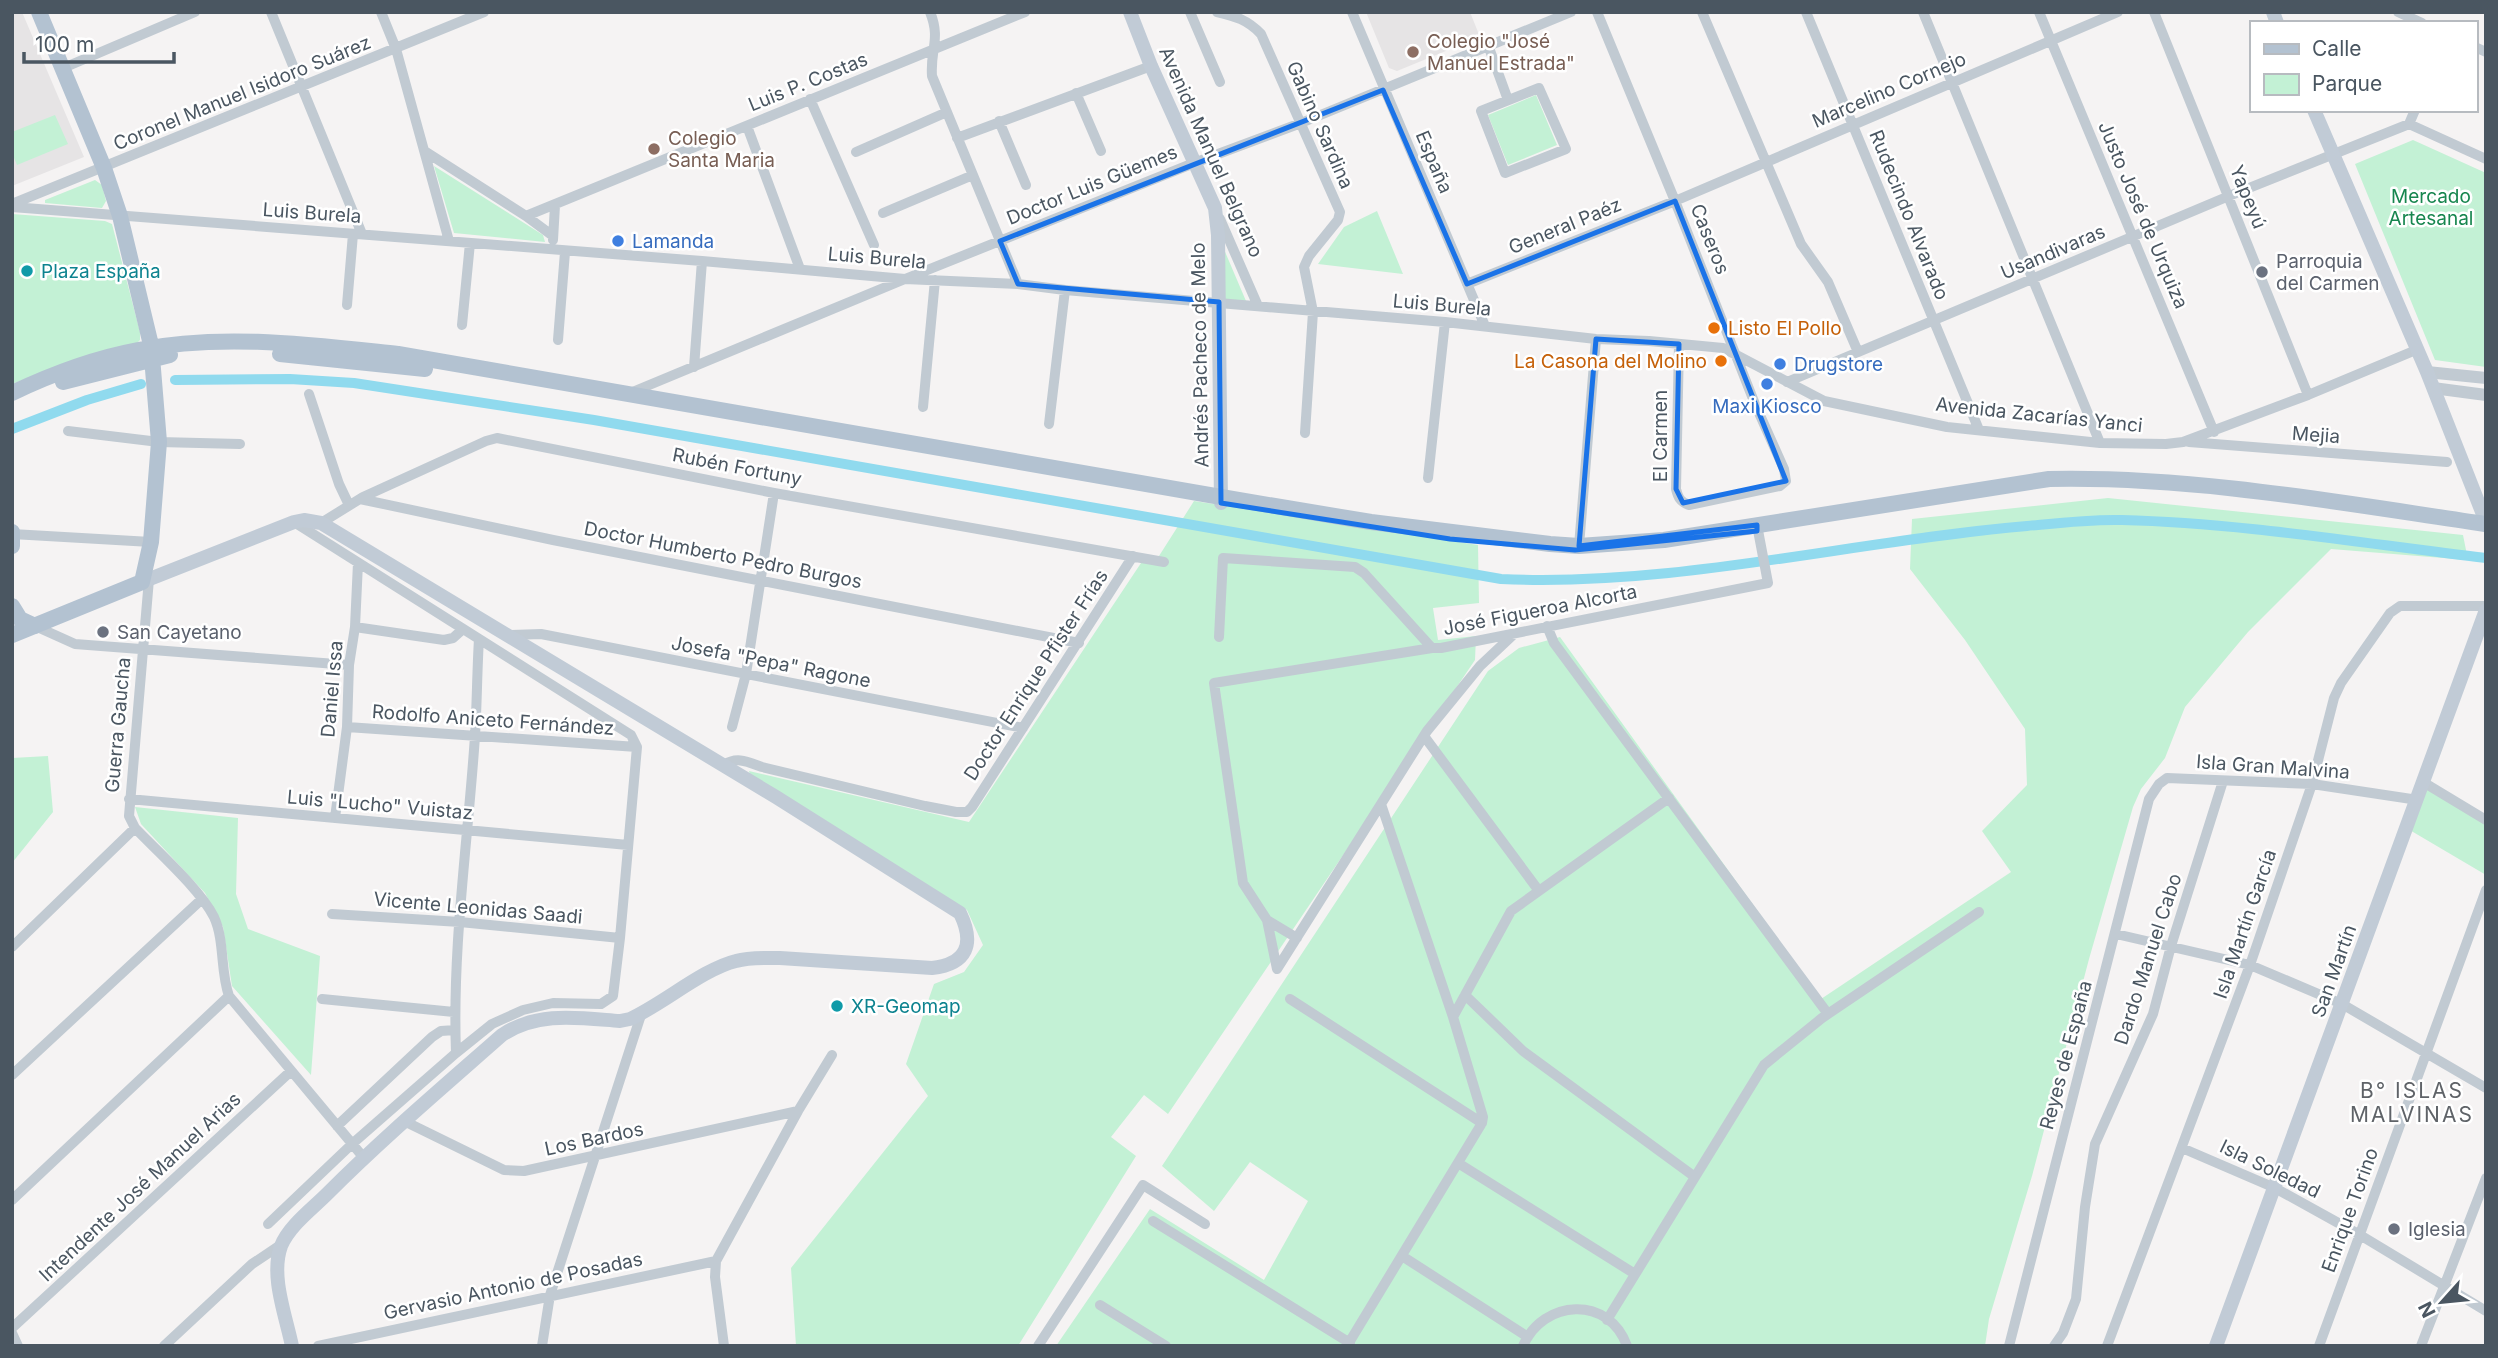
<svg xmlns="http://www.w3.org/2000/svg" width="2498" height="1358" font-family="Inter,sans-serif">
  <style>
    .education { fill: #e6e4e5 }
    .green { fill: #c3f1d5 }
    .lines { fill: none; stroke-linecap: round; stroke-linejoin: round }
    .canal { stroke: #90daee; stroke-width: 10 }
    .minor { stroke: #c1cad2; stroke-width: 10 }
    .tertiary { stroke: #c1cad2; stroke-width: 12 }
    .secondary { stroke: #c1cbd6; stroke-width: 14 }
    .primary { stroke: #b3c2d1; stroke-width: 16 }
    .rail { stroke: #b5b8bd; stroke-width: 2.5 }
    .marked { fill: none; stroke: #1a73e8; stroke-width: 5; stroke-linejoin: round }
    .education-dot { fill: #8d6e63; stroke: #fff; stroke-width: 2.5 }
    .shop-dot { fill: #3f7fe0; stroke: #fff; stroke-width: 2.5 }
    .culture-dot { fill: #0f9aa8; stroke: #fff; stroke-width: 2.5 }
    .worship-dot { fill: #6b7280; stroke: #fff; stroke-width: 2.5 }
    .food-dot { fill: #e8710a; stroke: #fff; stroke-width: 2.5 }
    .labels { text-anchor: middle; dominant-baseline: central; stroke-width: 5; stroke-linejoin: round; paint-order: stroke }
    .education-label { font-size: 19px; fill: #785e54; stroke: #fff; text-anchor: start }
    .street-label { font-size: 19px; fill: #4a5661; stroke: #fff }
    .park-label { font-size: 19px; fill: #17864f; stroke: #fff }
    .shop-label { font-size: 19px; fill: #366cbe; stroke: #fff; text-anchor: start }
    .worship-label { font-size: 19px; fill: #5b616d; stroke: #fff; text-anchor: start }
    .culture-label { font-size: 19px; fill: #0d838f; stroke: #fff; text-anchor: start }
    .food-label { font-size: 19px; fill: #c56008; stroke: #fff; text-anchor: start }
    .neighbourhood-label { font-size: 21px; letter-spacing: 2px; fill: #5f6368; stroke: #fff }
  </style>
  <rect width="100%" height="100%" fill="#f5f3f3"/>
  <path class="education" d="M12 12H22L84 157 12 186Z
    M1366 12H1470L1480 37 1397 71 1389 68Z"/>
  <path class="green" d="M1536 95 1557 145 1508 165 1488 115Z
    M55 115 68 144 17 165 12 153V132Z
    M2413 140 2486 173V367L2435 360 2355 164Z
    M434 166 543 235 545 242 454 233Z
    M95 180 102 185 106 201 102 208 45 203V200Z
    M1377 211 1403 274 1318 264 1344 227Z
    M12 214 105 221 112 224 140 332V340L137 343 84 357 12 384Z
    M1223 247 1246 301 1221 299Z
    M2108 498 2463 535 2468 560 2331 549 2248 632 2185 707 2165 758 2141 789 2133 807 2089 959 2032 1176 1989 1319 1985 1346H1056L1150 1209 1264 1280 1308 1201 1250 1162 1214 1211 1162 1166 1488 671 1519 648 1560 637 1821 999 2011 872 1982 831 2027 785 2025 729 1965 640 1910 569 1912 519Z
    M1194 501 1478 545 1479 603 1433 608 1438 640 1476 636 1475 660 1168 1114 1144 1095 1111 1137 1136 1156 1018 1346H796L791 1268 928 1096 906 1064 934 984 964 972 983 945 967 910 750 775 749 771 969 822 1145 557 1159 556Z
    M48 756 53 812 12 863V758Z
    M2423 783 2486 821V875L2408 829Z
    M135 807 238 818 236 894 248 929 320 956 311 1075 232 986 223 927 205 893 141 824Z"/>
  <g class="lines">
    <path class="canal" d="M175 380 290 379 354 383 594 420 1501 579C1678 587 1851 541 2027 526 2058 523 2091 519 2122 520 2243 523 2366 544 2486 558
      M12 429 87 400 141 384"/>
    <path class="minor" d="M271 12 362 234
      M381 12 396 49 449 241
      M930 12C941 39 930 49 932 76L1018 284
      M1190 12 1220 82
      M1217 12C1235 16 1248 20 1261 34L1340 212 1338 220 1309 256 1304 267 1313 312 1305 433
      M1352 12 1485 326
      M1597 12 1675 201 1755 404 1784 469 1786 481 1780 486 1689 505C1680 502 1678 497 1676 489L1679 344
      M1702 12 1801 244 1828 282 1858 352
      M1806 12 1979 430
      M1923 12 2100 443
      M2039 12 2214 432
      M2154 12 2308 395
      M2398 12 2422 23
      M1488 45 1508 100
      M2475 47 2486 52
      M61 69 195 12
      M1539 88 1566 149 1505 173 1481 111Z
      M1076 93 1101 151
      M810 99 874 245
      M999 121 1026 185
      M2409 124 2415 110
      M747 126 800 269
      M957 138 1151 66
      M426 152 526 216 553 236
      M856 152 947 112
      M12 204 484 12
      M12 207 702 261 905 279 1018 284 1065 290 1445 322 1596 339 1649 341 1723 348 1824 401 1947 427 2100 443 2166 444 2183 442 2308 395 2416 350
      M883 213 973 175
      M526 216 1025 12
      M1220 219 1258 306
      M553 240 555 205
      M1467 284 1675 201 2118 12
      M347 305 353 234
      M462 325 470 243
      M558 340 565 252
      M694 367 702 261
      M1787 382 2229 196 2409 124 2486 159
      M630 393 905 279 1194 163 1301 123 1571 12
      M309 394 339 484 349 505
      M923 407 935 280
      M1049 424 1065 290
      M68 431 159 442 240 444
      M2189 442 2447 462
      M1428 478 1445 322
      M360 499 553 540 1079 643
      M294 522 631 735 637 747
      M321 523 363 497 486 441 497 438 774 493 1164 562
      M12 534 151 542
      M1579 546 1596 339
      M149 579 129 816 135 828C157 851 200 889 214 917 225 941 220 971 229 996L364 1158
      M35 626 75 644 349 665
      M1547 626 1554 643 1828 1014
      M355 627 444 640 453 638 463 629
      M511 635 541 634 1023 728
      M1219 637 1223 558 1355 567 1364 573 1432 648H1441L1768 583 1757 525
      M347 727 637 747
      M732 727 746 674 774 493
      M1424 736 1539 891
      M724 765C737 756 748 762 762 767L925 806 956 812H967L972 807 1133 556
      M2423 782 2486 820
      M129 799 628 845
      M335 818 347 727 349 665 355 627 358 563
      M332 914 460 922 620 938
      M1267 920 1277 969 1427 731 1480 666 1515 633
      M2116 934 2250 965 2342 1004 2486 1088
      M1297 938 1267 920 1243 883 1214 683 1432 648
      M12 947 135 828
      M1465 995 1523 1051 1695 1177
      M322 999 454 1012
      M1290 999 1482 1123
      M1453 1017 1511 911 1669 798
      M456 1053C452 947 468 841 475 736 477 704 477 671 479 639
      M12 1075 202 899
      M404 1121 504 1170 524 1171 798 1111
      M337 1126 432 1037 441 1031 455 1030
      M2182 1148 2275 1188 2360 1235 2486 1311
      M1458 1163 1635 1274
      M12 1200 229 996
      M1153 1221 1350 1343
      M268 1224 352 1144 456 1053 492 1024 523 1010 553 1003 601 1004 613 996 620 938 637 747
      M1402 1256 1528 1337
      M1100 1305 1166 1346
      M1607 1320 1764 1065 1822 1018 1979 912
      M12 1328 291 1071
      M12 1333 18 1346
      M164 1346 252 1264 282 1244
      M318 1346 716 1261
      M542 1346 550 1295 641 1015
      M724 1346 715 1277 716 1261 798 1111 832 1055
      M1038 1346 1143 1185 1205 1224
      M1347 1346 1482 1123 1483 1117 1453 1017 1381 804
      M1523 1346C1543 1299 1609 1295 1627 1346
      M2009 1346 2149 799 2159 784 2167 778 2312 784 2418 800
      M2054 1346 2063 1333 2076 1299 2085 1207 2095 1144 2153 1014 2171 946 2223 781
      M2107 1346 2250 965 2312 784 2334 698 2341 683 2390 613 2400 606H2486
      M2319 1346 2486 890
      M2421 1346 2486 1178"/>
    <path class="tertiary" d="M2427 372 2486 378
      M2433 388 2486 395"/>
    <path class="secondary" d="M1130 12 1151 66 1215 208 1218 235 1221 503
      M2273 12 2277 23
      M2314 110 2427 372 2486 522
      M142 582 294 522 304 520 321 523 776 797 960 913C975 944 967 964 932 968L780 958C765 958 750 957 736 961 703 969 663 1004 630 1019L620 1021C579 1018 538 1011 502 1035 443 1087 383 1138 327 1194 312 1209 289 1226 281 1246 270 1276 286 1316 292 1346
      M2216 1346 2486 610"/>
    <path class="primary" d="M280 354 425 369
      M63 382 170 355
      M12 393C52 374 95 358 138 350 223 333 313 345 398 354L1221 497 1371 522 1550 544 1579 546 1664 540 2049 479C2195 476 2341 503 2485 524
      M12 532V546
      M12 606 20 619 35 626
      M12 635 142 582 151 542 159 442 151 345 120 216 104 168 39 12"/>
    <path class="rail" d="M2483 12 2486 14"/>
  </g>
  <path class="marked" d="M1383 90 1467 284 1675 201 1786 481 1683 503 1676 489 1679 344 1596 339 1579 546 1757 525V531L1575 550 1450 539 1221 503 1219 302 1018 284 1000 241Z"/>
  <g class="education-dot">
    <circle cx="1413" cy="52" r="7"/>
    <circle cx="654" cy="149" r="7"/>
  </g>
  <g class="shop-dot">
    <circle cx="618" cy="241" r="7"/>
    <circle cx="1780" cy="364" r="7"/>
    <circle cx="1767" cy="384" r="7"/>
  </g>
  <g class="culture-dot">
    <circle cx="27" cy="271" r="7"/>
    <circle cx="837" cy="1006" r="7"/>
  </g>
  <g class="worship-dot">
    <circle cx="2262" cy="272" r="7"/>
    <circle cx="103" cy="632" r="7"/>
    <circle cx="2394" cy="1229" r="7"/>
  </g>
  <g class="food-dot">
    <circle cx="1714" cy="328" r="7"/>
    <circle cx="1721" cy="361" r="7"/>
  </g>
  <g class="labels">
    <g class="education-label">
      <text x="1427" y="41">Colegio "José<tspan x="1427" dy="22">Manuel Estrada"</tspan></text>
      <text x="668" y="138">Colegio<tspan x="668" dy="22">Santa Maria</tspan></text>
    </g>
    <g class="street-label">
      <text transform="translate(808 82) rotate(-22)">Luis P. Costas</text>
      <text transform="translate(1889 90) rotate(-23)">Marcelino Cornejo</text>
      <text transform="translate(242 93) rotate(-22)">Coronel Manuel Isidoro Suárez</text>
      <text transform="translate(1320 125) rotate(66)">Gabino Sardina</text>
      <text transform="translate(1211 152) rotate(66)">Avenida Manuel Belgrano</text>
      <text transform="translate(1434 162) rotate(67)">España</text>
      <text transform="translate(1092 185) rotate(-22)">Doctor Luis Güemes</text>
      <text transform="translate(2248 197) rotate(68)">Yapeyú</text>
      <text transform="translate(312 213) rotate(4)">Luis Burela</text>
      <text transform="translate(1909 215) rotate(68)">Rudecindo Alvarado</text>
      <text transform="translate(2143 215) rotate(67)">Justo José de Urquiza</text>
      <text transform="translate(1565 226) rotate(-22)">General Paéz</text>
      <text transform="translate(1710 239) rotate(68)">Caseros</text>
      <text transform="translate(2053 252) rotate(-23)">Usandivaras</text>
      <text transform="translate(877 258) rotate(5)">Luis Burela</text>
      <text transform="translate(1442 305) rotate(5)">Luis Burela</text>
      <text transform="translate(1200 355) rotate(-91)">Andrés Pacheco de Melo</text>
      <text transform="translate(2039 415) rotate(6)">Avenida Zacarías Yanci</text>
      <text transform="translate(2316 435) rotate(4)">Mejia</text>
      <text transform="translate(1660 436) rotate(-90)">El Carmen</text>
      <text transform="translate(737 467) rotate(11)">Rubén Fortuny</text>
      <text transform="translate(723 555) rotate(11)">Doctor Humberto Pedro Burgos</text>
      <text transform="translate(1540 610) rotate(-11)">José Figueroa Alcorta</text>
      <text transform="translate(771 662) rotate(11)">Josefa "Pepa" Ragone</text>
      <text transform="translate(1036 675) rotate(-57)">Doctor Enrique Pfister Frías</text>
      <text transform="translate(332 689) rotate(-85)">Daniel Issa</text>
      <text transform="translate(493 720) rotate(4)">Rodolfo Aniceto Fernández</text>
      <text transform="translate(118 725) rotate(-85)">Guerra Gaucha</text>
      <text transform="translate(2273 767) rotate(4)">Isla Gran Malvina</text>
      <text transform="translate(380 805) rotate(5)">Luis "Lucho" Vuistaz</text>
      <text transform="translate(478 908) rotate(5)">Vicente Leonidas Saadi</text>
      <text transform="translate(2245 924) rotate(-71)">Isla Martín García</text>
      <text transform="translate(2148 959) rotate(-72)">Dardo Manuel Cabo</text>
      <text transform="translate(2334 971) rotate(-70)">San Martín</text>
      <text transform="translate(2066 1055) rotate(-75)">Reyes de España</text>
      <text transform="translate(594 1139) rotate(-12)">Los Bardos</text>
      <text transform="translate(2270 1169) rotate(26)">Isla Soledad</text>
      <text transform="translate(140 1187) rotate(-43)">Intendente José Manuel Arias</text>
      <text transform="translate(2350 1210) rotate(-70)">Enrique Torino</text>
      <text transform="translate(513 1286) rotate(-12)">Gervasio Antonio de Posadas</text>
    </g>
    <g class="park-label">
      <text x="2431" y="196">Mercado<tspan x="2431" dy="22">Artesanal</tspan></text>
    </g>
    <g class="shop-label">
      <text x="632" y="241">Lamanda</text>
      <text x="1794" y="364">Drugstore</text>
      <text x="1767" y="406" text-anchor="middle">Maxi Kiosco</text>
    </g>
    <g class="worship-label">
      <text x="2276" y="261">Parroquia<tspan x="2276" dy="22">del Carmen</tspan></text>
      <text x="117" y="632">San Cayetano</text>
      <text x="2408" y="1229">Iglesia</text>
    </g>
    <g class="culture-label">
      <text x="41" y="271">Plaza España</text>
      <text x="851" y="1006">XR-Geomap</text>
    </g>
    <g class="food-label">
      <text x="1728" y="328">Listo El Pollo</text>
      <text x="1707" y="361" text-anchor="end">La Casona del Molino</text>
    </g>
    <g class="neighbourhood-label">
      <text x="2412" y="1090">B° ISLAS<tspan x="2412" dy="24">MALVINAS</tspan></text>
    </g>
  </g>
  <rect width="2498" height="1358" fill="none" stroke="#4a5661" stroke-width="28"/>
  <rect x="2250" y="21" width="228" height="91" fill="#ffffff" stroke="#b7bbc0" stroke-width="2"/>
  <rect x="2264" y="44" width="35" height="10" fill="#b3c2d1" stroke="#b7bbc0" stroke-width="2"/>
  <text x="2312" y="56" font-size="21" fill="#4a5661">Calle</text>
  <rect x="2264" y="74" width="35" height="21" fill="#c3f1d5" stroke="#b7bbc0" stroke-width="2"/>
  <text x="2312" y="91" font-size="21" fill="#4a5661">Parque</text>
  <g transform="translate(2442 1302) rotate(243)" stroke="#ffffff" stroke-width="5" paint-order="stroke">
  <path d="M0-5L12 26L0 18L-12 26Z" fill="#4a5661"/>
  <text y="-10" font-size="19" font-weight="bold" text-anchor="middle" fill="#4a5661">N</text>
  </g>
  <path d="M24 52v10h150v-10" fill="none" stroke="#4a5661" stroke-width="3.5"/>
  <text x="35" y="52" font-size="21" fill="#4a5661" stroke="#ffffff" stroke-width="5" paint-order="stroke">100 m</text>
</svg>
